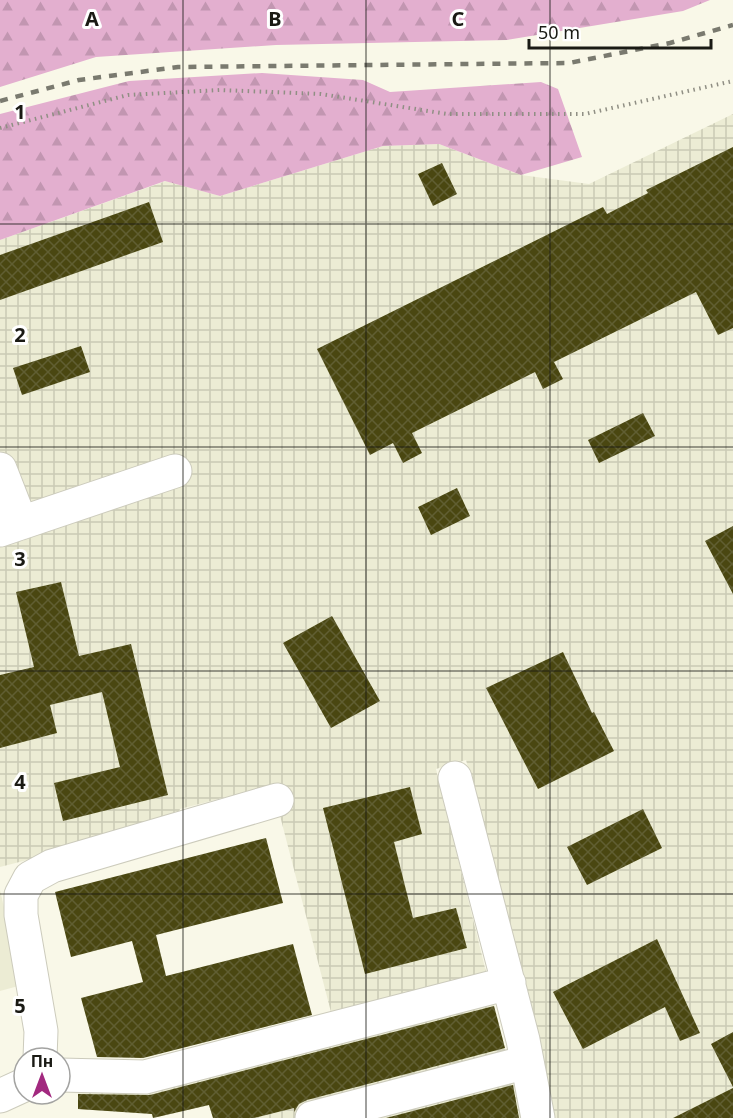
<svg xmlns="http://www.w3.org/2000/svg" width="733" height="1118" font-family="'Noto Sans',sans-serif">
  <style>
    .built { fill: #ececd4 }
    .industrial { fill: url(#industrial-grid) }
    .forest { fill: url(#forest-firs) }
    .building { fill: url(#building-cross-hatch) }
    .lines { fill: none; stroke-linecap: round; stroke-linejoin: round }
    .minor-casing { stroke: #cccbbc; stroke-width: 35 }
    .path { stroke: #908f84; stroke-width: 4; stroke-dasharray: 1.5 4.5; stroke-linecap: butt }
    .minor { stroke: #fff; stroke-width: 33 }
    .rail { stroke: #7a7a6f; stroke-width: 4.5; stroke-dasharray: 8 8; stroke-linecap: butt }
    .grid { fill: none; stroke: #1a1a14; stroke-width: 1.5; stroke-opacity: 0.55 }
    .grid-label { font-size: 20px; text-anchor: middle; font-weight: bold; fill: #1a1a14; stroke: #fff; stroke-width: 6; stroke-linejoin: round; paint-order: stroke }
  </style>
  <defs>
    <pattern id="industrial-grid" width="8" height="8" patternUnits="userSpaceOnUse" patternTransform="scale(1.5)"><rect width="8" height="8" fill="#ececd4"/><path d="M0 4h8M4 0v8" fill="none" stroke="#cacab5"/></pattern>
    <pattern id="forest-firs" width="22" height="20" patternUnits="userSpaceOnUse" patternTransform="scale(1.5)"><rect width="22" height="20" fill="#e3afcf"/><path d="M5 1l3.5 6h-7zM16 11l3.5 6h-7z" fill="#c296b1"/></pattern>
    <pattern id="building-cross-hatch" width="8" height="8" patternUnits="userSpaceOnUse" patternTransform="scale(1.5)"><rect width="8" height="8" fill="#4a4711"/><path d="M0 0l8 8M0 8l8-8" fill="none" stroke="#605e32"/></pattern>
  </defs>
  <rect width="100%" height="100%" fill="#f9f8e8"/>
  <path class="built" d="M0 890 22 985 0 991Z"/>
  <path class="industrial" d="M733 114V1118H554L514 941 466 760 436 769 522 1118H213L209 1105 153 1118 151 1114 78 1109 79 1086 338 1039 272 785 180 809 175 822 0 867V240L166 181 220 196 383 146 439 144 521 175 589 184Z"/>
  <path class="forest" d="M0 0H710L683 11 507 40 276 45 96 57 0 87Z
    M262 73 363 80 390 92 541 82 558 89 582 157 521 175 439 144 383 146 220 196 165 181 0 240V114L129 81Z"/>
  <path class="building" d="M733 147V328L718 335 696 292 554 362 563 379 543 389 535 372 412 433 422 453 403 463 393 443 370 455 317 349 603 207 607 214 648 193 646 190Z
    M442 163 457 194 433 206 418 174Z
    M149 202 163 242 0 300V255Z
    M81 346 90 372 22 395 13 368Z
    M643 413 655 436 599 463 588 440Z
    M457 488 470 516 431 535 418 507Z
    M733 526V594L705 541Z
    M61 582 79 656 131 644 168 795 63 821 54 783 120 767 102 692 50 705 57 733 0 748V675L34 667 16 592Z
    M332 616 380 701 331 728 283 643Z
    M563 652 592 713 594 712 614 751 538 789 486 688Z
    M410 787 422 834 394 842 413 918 456 908 467 948 365 974 323 808Z
    M643 809 662 848 587 885 567 847Z
    M266 838 283 903 156 935 166 976 293 944 312 1015 143 1058 97 1057 81 998 143 982 132 941 71 957 55 892Z
    M657 939 700 1033 680 1041 665 1007 583 1049 553 992Z
    M494 1006 505 1048 307 1100 299 1104 294 1112V1108L254 1118H213L209 1105 153 1118 152 1114 78 1109V1094L150 1095Z
    M733 1032V1087L711 1044Z
    M513 1085 519 1118H386Z
    M733 1088V1118H673Z"/>
  <g class="lines">
    <defs>
      <path id="minor" d="M0 469 21 523
        M0 530 175 471
        M455 778 523 1040 538 1118
        M40 1058 41 1031 21 915V895L30 878 52 866 277 800
        M60 1075 145 1077 509 983
        M0 1096 24 1085
        M312 1118 527 1062"/>
    </defs>
    <use href="#minor" class="minor-casing"/>
    <path class="path" d="M0 128 128 95 220 90 321 94 447 114H585L733 81"/>
    <use href="#minor" class="minor"/>
    <path class="rail" d="M0 101 79 80 178 67 569 63 670 43 733 25"/>
  </g>
  <path class="grid" d="M183 0V1118M366 0V1118M550 0V1118M0 224H733M0 447H733M0 671H733M0 894H733"/>
  <g class="grid-label">
    <text x="92" y="26">A</text>
    <text x="275" y="26">B</text>
    <text x="458" y="26">C</text>
    <text x="20" y="119">1</text>
    <text x="20" y="342">2</text>
    <text x="20" y="566">3</text>
    <text x="20" y="789">4</text>
    <text x="20" y="1013">5</text>
  </g>
  <g transform="translate(42 1076)"><circle r="28" fill="#ffffff" stroke="#a3a3a1" stroke-width="1.5"/>
  <path d="M0-4.5L10 22L0 15L-10 22Z" fill="#a2297f"/>
  <text y="-9" font-size="16" font-weight="bold" text-anchor="middle" fill="#1a1a14">Пн</text>
  </g>
  <path d="M529 39v9h182v-9" fill="none" stroke="#1a1a14" stroke-width="3"/>
  <text x="538" y="39" font-size="18" fill="#1a1a14" stroke="#ffffff" stroke-width="4.5" paint-order="stroke">50 m</text>
</svg>
